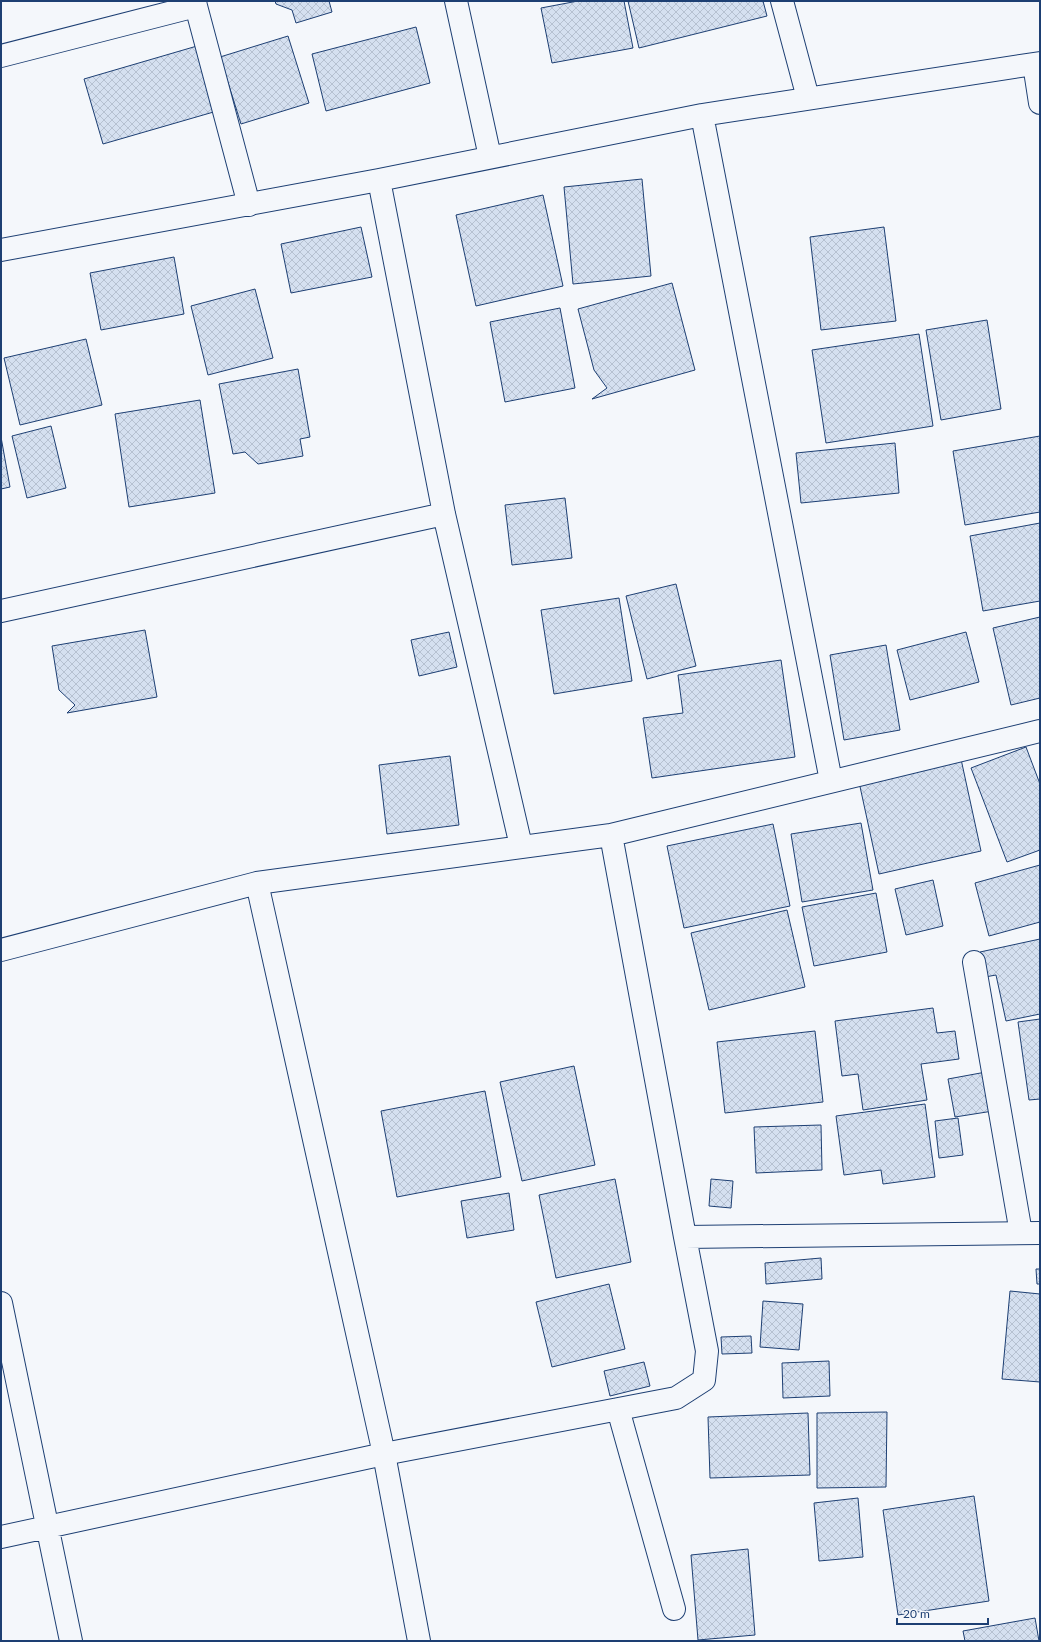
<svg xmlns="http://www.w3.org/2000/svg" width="1041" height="1642" font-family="Lato,sans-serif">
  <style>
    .building { fill: url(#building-cross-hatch); stroke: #1d3f73 }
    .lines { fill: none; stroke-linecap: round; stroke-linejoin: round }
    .minor-casing { stroke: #1d3f73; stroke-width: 24 }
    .minor { stroke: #f4f7fb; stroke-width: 22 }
  </style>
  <defs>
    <pattern id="building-cross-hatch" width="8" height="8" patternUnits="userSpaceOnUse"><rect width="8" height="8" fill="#d5e0f0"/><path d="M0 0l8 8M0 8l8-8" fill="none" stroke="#b6c1d1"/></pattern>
  </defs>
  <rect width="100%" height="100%" fill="#f4f7fb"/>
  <path class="building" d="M275 1H329L332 12 296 23 292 10 276 4Z
    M578 1H624L633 48 552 63 541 8Z
    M628 1H763L767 16 639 48Z
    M416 27 430 83 326 111 312 54Z
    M288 36 309 103 241 124 220 57Z
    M197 46 217 111 103 144 84 79Z
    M642 179 651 276 573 284 564 187Z
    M543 195 563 286 476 306 456 215Z
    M361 227 372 277 291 293 281 244Z
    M884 227 896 321 821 330 810 237Z
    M174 257 184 314 101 330 90 273Z
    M672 283 695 370 592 399 607 388 594 370 578 309Z
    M255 289 273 358 208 375 191 306Z
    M560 308 575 388 505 402 490 322Z
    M987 320 1001 409 941 420 926 330Z
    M919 334 933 426 826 443 812 350Z
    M86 339 102 405 20 425 4 358Z
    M298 369 310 437 300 439 303 456 258 464 245 452 233 454 219 384Z
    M200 400 215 493 129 507 115 414Z
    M51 426 66 488 27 498 12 436Z
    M1040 436V512L965 525 953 451Z
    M1 437 10 487 1 489Z
    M895 443 899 493 801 503 796 453Z
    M565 498 572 558 512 565 505 505Z
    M1040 523V601L983 611 970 536Z
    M676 584 696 666 647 679 626 596Z
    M619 598 632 681 554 694 541 610Z
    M1040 617V698L1011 705 993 628Z
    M145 630 157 697 67 713 75 705 59 690 52 646Z
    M449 632 457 667 419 676 411 640Z
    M966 632 979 682 910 700 897 650Z
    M886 645 900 730 844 740 830 655Z
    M781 660 795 757 652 778 643 718 683 713 678 675Z
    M1026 747 1040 784V850L1007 862 971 768Z
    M450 756 459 825 387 834 379 765Z
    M961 759 981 851 879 874 859 782Z
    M861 823 873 890 802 902 791 834Z
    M773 824 790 906 684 928 667 846Z
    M1040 865V922L989 936 975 883Z
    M933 880 943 926 906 935 895 889Z
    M876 893 887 952 814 966 802 907Z
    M787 910 805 987 709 1010 691 933Z
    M1040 939V1014L1006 1021 996 975 985 977 980 952Z
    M933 1008 937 1033 955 1031 959 1059 921 1064 927 1100 863 1110 858 1074 842 1076 835 1021Z
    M1040 1019V1099L1029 1100 1018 1022Z
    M815 1031 823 1102 725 1113 717 1042Z
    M574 1066 595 1165 522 1181 500 1082Z
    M986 1072 993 1111 955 1117 948 1079Z
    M485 1091 501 1177 397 1197 381 1111Z
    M925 1104 935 1177 883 1184 881 1170 844 1175 836 1116Z
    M958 1118 963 1155 939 1158 935 1121Z
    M821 1125 822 1170 756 1173 754 1127Z
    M615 1179 631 1262 556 1278 539 1195Z
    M711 1179 733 1181 731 1208 709 1206Z
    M509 1193 514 1230 467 1238 461 1201Z
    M821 1258 822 1279 766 1284 765 1263Z
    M1036 1269H1040V1284H1037Z
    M609 1284 625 1349 552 1367 536 1302Z
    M1010 1291 1040 1294V1382L1002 1379Z
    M763 1301 803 1304 799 1350 760 1347Z
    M751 1336 752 1353 722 1354 721 1337Z
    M829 1361 830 1396 783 1398 782 1363Z
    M644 1362 650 1386 610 1396 604 1371Z
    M887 1412 886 1487 817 1488V1413Z
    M808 1413 810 1475 710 1478 708 1417Z
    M974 1496 989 1601 898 1615 883 1510Z
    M858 1498 863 1557 819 1561 814 1503Z
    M748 1549 755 1635 698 1640 691 1555Z
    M1035 1618 1039 1641H965L963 1631Z"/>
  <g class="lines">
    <defs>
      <path id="minor" d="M456 1 490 157
        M782 1 808 98
        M196 6 249 205
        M1 56 196 6 195 1
        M1034 64 1040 103
        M702 115 831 781
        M379 180 444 514 521 846
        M1 250 379 180 702 115 1040 63
        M1 611 444 514
        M611 835 685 1237 1040 1233
        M257 883 384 1454 419 1641
        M1 950 257 883 611 835 1040 731
        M974 962 1021 1233
        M1 1303 71 1641
        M618 1409 674 1609
        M1 1537 384 1454 676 1398 704 1380 707 1351 685 1237"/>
    </defs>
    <use href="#minor" class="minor-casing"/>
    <use href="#minor" class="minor"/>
  </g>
  <rect width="1041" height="1642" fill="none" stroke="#1d3f73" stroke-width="4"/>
  <path d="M897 1618v6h91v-6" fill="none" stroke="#1d3f73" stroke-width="2"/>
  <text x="903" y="1618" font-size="12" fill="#1d3f73" stroke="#f4f7fb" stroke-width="3" paint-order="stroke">20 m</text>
</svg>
